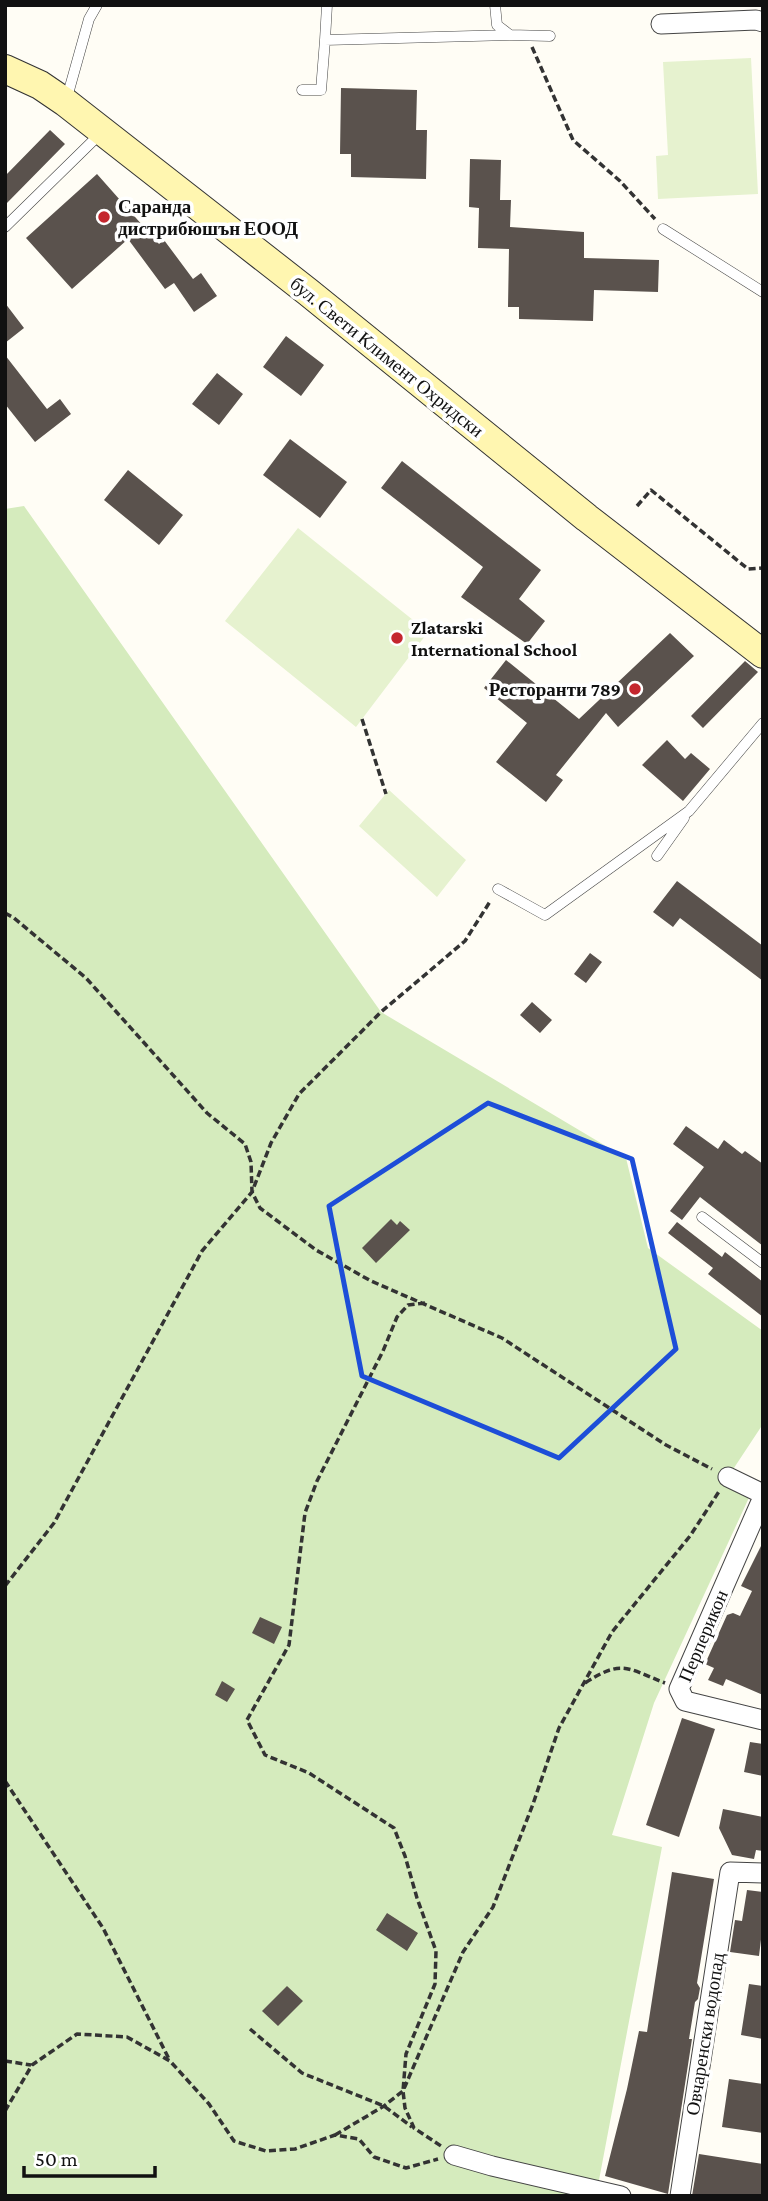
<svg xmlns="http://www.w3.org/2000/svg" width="768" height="2201" font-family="'Crimson Pro',serif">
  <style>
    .green { fill: #d5ebbd }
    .pitch { fill: #e6f2cf }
    .building { fill: #5a524d }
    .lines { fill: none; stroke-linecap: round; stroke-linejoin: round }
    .lane-casing { stroke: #444; stroke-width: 11 }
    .street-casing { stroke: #444; stroke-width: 21 }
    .secondary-casing { stroke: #333; stroke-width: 30 }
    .path { stroke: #333; stroke-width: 3.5; stroke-dasharray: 7 3.5; stroke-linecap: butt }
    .lane { stroke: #fff; stroke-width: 10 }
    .street { stroke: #fff; stroke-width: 19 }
    .secondary { stroke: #fff6b0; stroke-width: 28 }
    .marked { fill: none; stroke: #1d4ed8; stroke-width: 5; stroke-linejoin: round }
    .poi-dot { fill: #c4262e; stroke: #fff; stroke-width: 2.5 }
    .labels { text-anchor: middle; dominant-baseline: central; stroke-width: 7; stroke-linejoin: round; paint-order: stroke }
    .poi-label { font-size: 19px; font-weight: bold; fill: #111; stroke: #fff; text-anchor: start }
    .street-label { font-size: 19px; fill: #111; stroke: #fff }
  </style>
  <rect width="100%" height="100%" fill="#fffdf5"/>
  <path class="green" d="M24 506 381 1012 626 1158 648 1248 763 1331V1424L728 1477 753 1489 654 1703 612 1835 662 1847 596 2196H5V509Z"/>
  <path class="pitch" d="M751 58 758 194 658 199 656 156 668 155 663 62Z
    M298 528 428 632 356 727 225 621Z
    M389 790 466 860 437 897 359 826Z"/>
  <path class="building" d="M341 88 417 90 416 130H427L426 179 351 177V154H340Z
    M50 130 65 144 5 205V176Z
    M470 159 501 160 500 200H511L510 227 584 232V258L659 260 658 292 594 290 593 321 519 319V307H508L509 249 478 248 479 208 469 207Z
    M97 174 159 244 164 240 193 279 201 273 217 296 194 312 174 283 165 289 128 239 72 289 26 238Z
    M5 303 24 328 5 343Z
    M286 336 324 365 301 396 263 367Z
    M5 355 47 409 60 399 71 414 35 442 5 404Z
    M217 373 243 394 219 425 192 404Z
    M290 439 347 482 320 518 263 475Z
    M402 461 541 570 519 599 545 621 527 644 461 597 483 567 381 488Z
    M128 470 183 515 159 545 104 500Z
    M670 633 694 656 618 727 606 713 556 775 563 780 546 802 496 762 527 723 484 688 506 660 579 719Z
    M745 661 758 672 703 728 691 716Z
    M667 740 685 759 691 753 710 769 683 801 642 765Z
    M677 881 763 946V981L680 918 673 927 653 912Z
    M590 953 602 962 586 983 574 974Z
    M532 1002 552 1020 540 1033 520 1015Z
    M686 1126 718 1149 724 1140 742 1154 745 1151 763 1164V1246L700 1197 682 1220 670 1211 704 1167 673 1144Z
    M391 1219 397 1225 400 1221 410 1230 376 1263 362 1248Z
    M677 1222 722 1257 725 1252 763 1282V1317L708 1274 713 1268 668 1233Z
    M763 1542V1695L726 1679 723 1686 708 1680 714 1668 705 1664 727 1615 733 1613 740 1616 752 1591 741 1586Z
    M260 1617 282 1627 274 1644 252 1633Z
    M222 1681 235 1689 227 1702 215 1695Z
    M682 1718 715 1729 679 1837 646 1825Z
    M750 1742 763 1744V1776L744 1772Z
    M723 1809 763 1817V1851L756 1850 754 1859 732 1855 719 1828Z
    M672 1872 714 1879 697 1983 700 1988 698 1999 695 2002 689 2039H692L668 2194 605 2176 627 2089 639 2031 647 2032Z
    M747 1890 763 1892V1923L759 1956 730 1952 735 1920 742 1921Z
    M387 1913 418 1933 407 1951 376 1930Z
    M749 1984 763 1986V2039L741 2035Z
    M287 1986 303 2001 278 2026 262 2011Z
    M729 2079 763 2084V2133L722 2127Z
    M699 2154 763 2164V2196H692Z"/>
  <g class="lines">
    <defs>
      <path id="lane" d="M495 5 497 25 510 35 550 36
        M325 40 327 5
        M302 90H321L325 40 510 35
        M66 101 89 19 97 5
        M5 227 102 132
        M663 229 763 292
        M657 856 684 818
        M498 889 545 915 689 811 763 723
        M702 1217 763 1263"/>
      <path id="street" d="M661 24 756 20 763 22
        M728 1477 763 1494
        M763 1497 679 1689 685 1701 763 1720
        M454 2155 492 2166 621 2196
        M680 2196 730 1872 763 1873"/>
      <path id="secondary" d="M5 69 40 85 65 102 308 292 587 518 763 654"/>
    </defs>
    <use href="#lane" class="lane-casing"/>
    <use href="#street" class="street-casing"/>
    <use href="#secondary" class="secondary-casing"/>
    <path class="path" d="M532 47 573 140 620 181 655 219
      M637 506 651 490 748 569 763 568
      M362 719 386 794
      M5 913 14 918 86 978 207 1113 245 1144 251 1162 252 1192 260 1208 316 1250 371 1281 502 1338 666 1445 712 1469
      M425 1303 408 1305 397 1317 383 1351 317 1481 305 1513 289 1645 247 1720 265 1755 309 1773 394 1828 405 1856 417 1898 436 1951 435 1984 406 2054 403 2091 405 2108 414 2128 441 2146
      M5 1586 54 1523 202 1251 252 1192 271 1143 299 1094 381 1012 465 941 491 900
      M585 1683C622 1659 627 1668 665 1683
      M5 1781 103 1928 169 2059
      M250 2029 302 2073 384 2106 412 2127
      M5 2061 31 2065
      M5 2111 32 2065 77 2034 127 2037 170 2061 209 2104 234 2141 266 2151 295 2149 335 2135 359 2139 374 2157 406 2168 438 2159
      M335 2135 384 2106 403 2091 463 1952 493 1907 533 1804 559 1728 612 1632 690 1536 720 1490"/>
    <use href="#lane" class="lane"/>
    <use href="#street" class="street"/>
    <use href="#secondary" class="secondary"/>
  </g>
  <path class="marked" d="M488 1103 632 1159 676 1349 559 1458 362 1376 329 1206Z"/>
  <g class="poi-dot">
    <circle cx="104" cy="217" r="7"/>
    <circle cx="397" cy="638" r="7"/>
    <circle cx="635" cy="689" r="7"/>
  </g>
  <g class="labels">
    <g class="poi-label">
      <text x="118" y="206">Саранда<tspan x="118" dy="22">дистрибюшън ЕООД</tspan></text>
      <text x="411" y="627">Zlatarski<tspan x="411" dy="22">International School</tspan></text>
      <text x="621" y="689" text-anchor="end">Ресторанти 789</text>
    </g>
    <g class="street-label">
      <text transform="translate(387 357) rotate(39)">бул. Свети Климент Охридски</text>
      <text transform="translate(703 1636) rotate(-67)">Перперикон</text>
      <text transform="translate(705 2034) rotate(-81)">Овчаренски водопад</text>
    </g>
  </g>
  <rect width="768" height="2201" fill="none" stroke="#111111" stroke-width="14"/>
  <path d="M24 2166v10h131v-10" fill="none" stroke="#111111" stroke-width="3.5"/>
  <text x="35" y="2166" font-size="21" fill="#111111" stroke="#ffffff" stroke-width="5" paint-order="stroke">50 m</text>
</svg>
